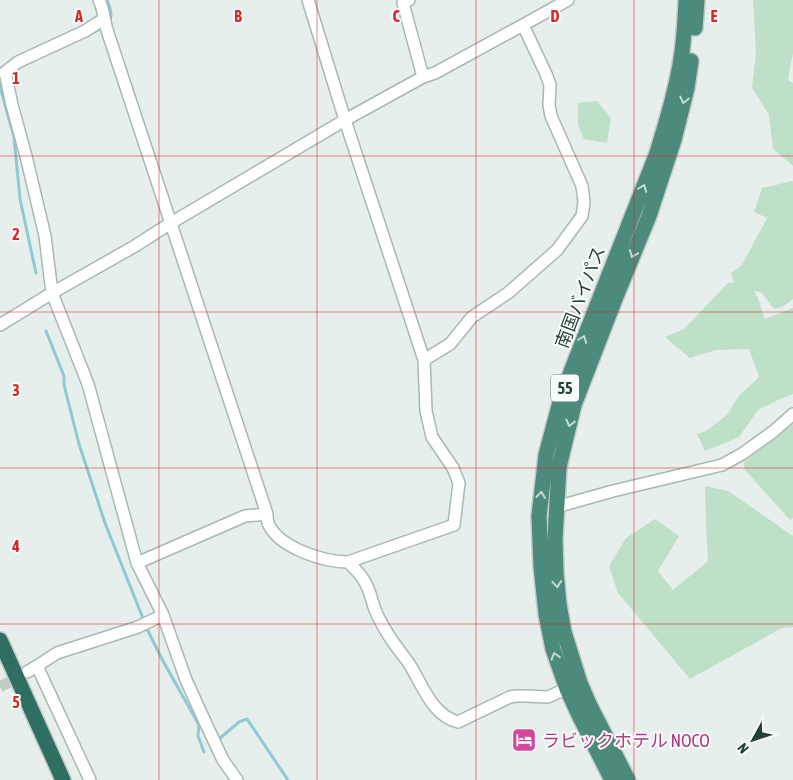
<svg xmlns="http://www.w3.org/2000/svg" width="793" height="780" font-family="'Asap Condensed','Noto Sans JP',sans-serif">
  <style>
    .green { fill: #bfe0c8 }
    .lines { fill: none; stroke-linecap: round; stroke-linejoin: round }
    .stream { stroke: #8ec9d4; stroke-width: 3 }
    .minor-tunnel { stroke: #bfccc8; stroke-width: 11; stroke-dasharray: 11 5.5; stroke-linecap: butt }
    .minor-casing { stroke: #a8b8b2; stroke-width: 14 }
    .trunk-casing { stroke: #c2cac8; stroke-width: 18 }
    .motorway-casing { stroke: #c2cac8; stroke-width: 18 }
    .minor { stroke: #fff; stroke-width: 11 }
    .trunk { stroke: #4c8a7c; stroke-width: 15 }
    .motorway { stroke: #2f6f62; stroke-width: 15 }
    .oneway { stroke: #c4d9d4 }
    .grid { fill: none; stroke: #d62828; stroke-width: 1; stroke-opacity: 0.55 }
    .labels { text-anchor: middle; dominant-baseline: central; stroke-width: 4; stroke-linejoin: round; paint-order: stroke }
    .shield { fill: #f7fbf9; stroke: #637a73; stroke-width: 1 }
    .shield-label { font-size: 16px; font-weight: bold; fill: #24423a }
    .street-label { font-size: 18px; fill: #24423a; stroke: #f7fbf9 }
    .hotel-label { font-size: 18px; fill: #b23c85; stroke: #f7fbf9; text-anchor: start }
    .grid-label { font-size: 16px; text-anchor: middle; font-weight: bold; fill: #d62828; stroke: #f7fbf9; stroke-width: 4; stroke-linejoin: round; paint-order: stroke }
  </style>
  <rect width="100%" height="100%" fill="#e6efeb"/>
  <path class="green" d="M753 0H793V53L788 80 793 83V166L773 149 769 115 752 88 756 53Z
    M597 101 611 118 607 143 584 139 578 125V103Z
    M793 181V299L782 307 774 309 761 292 754 291 759 301 765 319 793 308V394L778 400 758 410 739 437 705 451 697 434 706 431 727 415 738 397 759 377 749 349 716 350 690 358 665 337 684 329 729 282 734 283 731 273 742 265 767 218 754 212 762 188Z
    M793 424V518L790 520 745 470 744 462Z
    M705 486 728 491 793 536V627L782 628 690 679 618 593 609 566 626 538 655 519 679 536 658 571 673 590 708 561 706 526Z"/>
  <g class="lines">
    <path class="stream" d="M107 0C110 7 113 15 109 22
      M88 35 104 27
      M18 68 35 60
      M2 82 0 87 14 137 20 199 36 273
      M46 331 64 376V385L79 444 105 523 144 621
      M146 627 163 661 199 725 198 736 204 752
      M219 739 239 722 247 719 288 780"/>
    <path class="minor-tunnel" d="M0 687 23 674"/>
    <defs>
      <path id="minor" d="M99 0C104 10 104 20 107 30L267 514C267 518 267 522 269 525 280 548 324 562 348 562L454 525 459 483 453 468 432 437 426 411 424 360 345 120 308 0
        M409 0 403 3 423 77
        M104 19 85 31 18 62 5 72 12 105 26 156 45 236 52 293 88 384 137 563 163 615 186 680 207 726 223 760 237 780
        M0 325 52 293 135 246 171 223 345 120 423 77 435 73 523 25 568 0
        M424 360 450 344 472 317 508 293 557 250 582 216 584 202 582 186 551 116 549 105 550 85 546 74 523 25
        M556 507 613 491 722 465 742 454 774 431 793 414
        M348 562C353 567 359 572 363 579 369 587 371 597 374 607 376 613 379 619 382 624 389 638 399 650 408 662 422 683 431 715 458 722L510 697 516 696H525L548 697 574 685
        M137 563 245 516 267 514
        M37 666 90 780
        M27 672 37 666 57 653 138 627 163 615"/>
      <path id="trunk" d="M695 28 697 0
        M612 780 580 717 567 689 553 649 546 614 541 566 539 516 546 455 559 406 572 369 657 153C665 126 674 98 679 70 684 47 685 23 686 0
        M628 780 590 706 580 683 564 632 559 604 556 573 555 539 559 467 574 405 615 299 649 216 674 140 687 88 691 61"/>
      <path id="motorway" d="M0 640 63 780"/>
    </defs>
    <use href="#minor" class="minor-casing"/>
    <use href="#trunk" class="trunk-casing"/>
    <use href="#motorway" class="motorway-casing"/>
    <use href="#minor" class="minor"/>
    <use href="#trunk" class="trunk"/>
    <use href="#motorway" class="motorway"/>
  </g>
  <defs><path id="oneway-chevron" d="M-2-3.5L2.5 0L-2 3.5" fill="none" stroke-width="1.6" stroke-linecap="round" stroke-linejoin="round" transform="scale(1.25)"/></defs>
  <g class="oneway">
    <use href="#oneway-chevron" transform="translate(684 100) rotate(103)"/>
    <use href="#oneway-chevron" transform="translate(643 188) rotate(-69)"/>
    <use href="#oneway-chevron" transform="translate(633 254) rotate(112)"/>
    <use href="#oneway-chevron" transform="translate(583 339) rotate(-69)"/>
    <use href="#oneway-chevron" transform="translate(570 423) rotate(104)"/>
    <use href="#oneway-chevron" transform="translate(541 495) rotate(-83)"/>
    <use href="#oneway-chevron" transform="translate(557 584) rotate(85)"/>
    <use href="#oneway-chevron" transform="translate(555 656) rotate(-107)"/>
  </g>
  <path class="grid" d="M159 0V780M317 0V780M476 0V780M634 0V780M0 156H793M0 312H793M0 468H793M0 624H793"/>
  <defs>
    <symbol id="hotel-square" viewBox="-11 -11 22 22"><rect x="-9" y="-9" width="18" height="18" rx="4" fill="#d1479c" stroke="#f7fbf9"/><path d="M-6-4.5h1.5V1H6V5H4.5V3h-9V5H-6ZM-4 0a1.8 1.8 0 1 1 3.6 0ZM.5 0V-2.5h3Q6-2.5 6 0Z" fill="#fff"/></symbol>
  </defs>
  <g fill-rule="evenodd">
    <use href="#hotel-square" x="510" y="726" width="28" height="28"/>
  </g>
  <g class="labels">
    <rect class="shield" x="551" y="374.5" width="28" height="27" rx="4"/>
    <g class="shield-label">
      <text x="565" y="388">55</text>
    </g>
    <g class="street-label">
      <text transform="translate(580 297) rotate(-69)">南国バイパス</text>
    </g>
    <g class="hotel-label">
      <text x="542" y="740">ラビックホテル NOCO</text>
    </g>
  </g>
  <g class="grid-label">
    <text x="79" y="22">A</text>
    <text x="238" y="22">B</text>
    <text x="396" y="22">C</text>
    <text x="555" y="22">D</text>
    <text x="714" y="22">E</text>
    <text x="16" y="84">1</text>
    <text x="16" y="240">2</text>
    <text x="16" y="396">3</text>
    <text x="16" y="552">4</text>
    <text x="16" y="708">5</text>
  </g>
  <g transform="translate(753 740) rotate(230)" stroke="#f7fbf9" stroke-width="4" paint-order="stroke">
  <path d="M0-4L9 19L0 12L-9 19Z" fill="#24423a"/>
  <text y="-8" font-size="14" font-weight="bold" text-anchor="middle" fill="#24423a">N</text>
  </g>
</svg>
